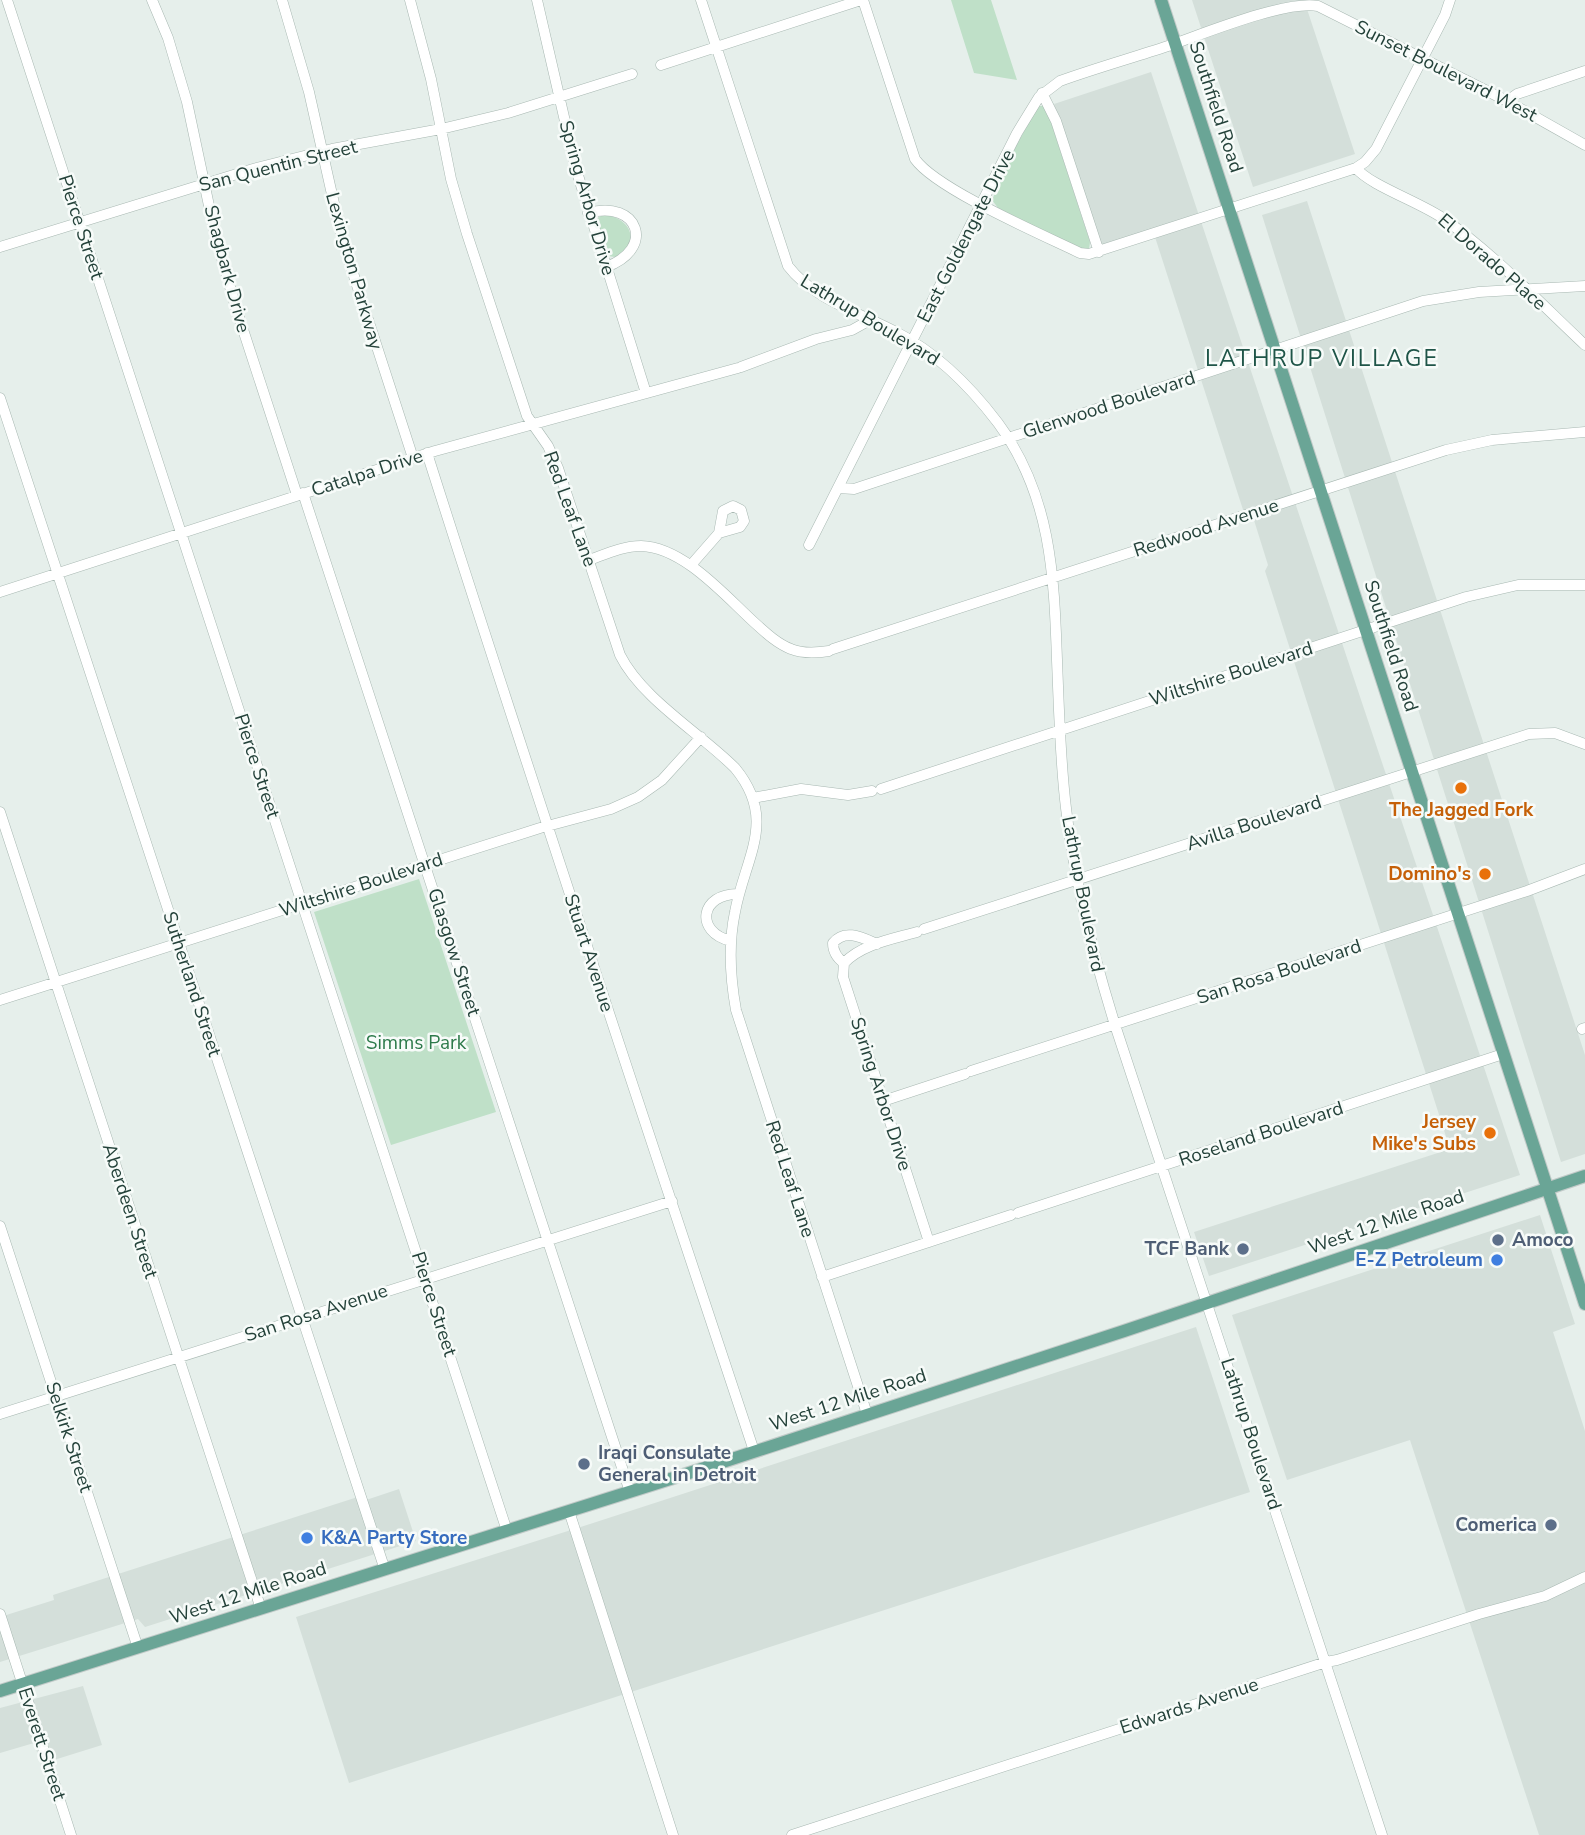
<svg xmlns="http://www.w3.org/2000/svg" width="1585" height="1835" font-family="'Nunito Sans',sans-serif">
  <style>
    .built { fill: #d4dfda }
    .green { fill: #bfe0c8 }
    .lines { fill: none; stroke-linecap: round; stroke-linejoin: round }
    .minor-casing { stroke: #a8b8b2; stroke-width: 11 }
    .major-casing { stroke: #c2cac8; stroke-width: 14 }
    .minor { stroke: #fff; stroke-width: 10 }
    .major { stroke: #6aa596; stroke-width: 12 }
    .food-dot { fill: #e8710a; stroke: #f7fbf9; stroke-width: 2.5 }
    .service-dot { fill: #5c6f8a; stroke: #f7fbf9; stroke-width: 2.5 }
    .shop-dot { fill: #3f7fe0; stroke: #f7fbf9; stroke-width: 2.5 }
    .labels { text-anchor: middle; dominant-baseline: central; stroke-width: 5; stroke-linejoin: round; paint-order: stroke }
    .street-label { font-size: 19px; fill: #24423a; stroke: #f7fbf9 }
    .food-label { font-size: 19px; font-weight: bold; fill: #c56008; stroke: #f7fbf9; text-anchor: end }
    .park-label { font-size: 19px; fill: #2d7a4b; stroke: #f7fbf9 }
    .service-label { font-size: 19px; font-weight: bold; fill: #4e5e75; stroke: #f7fbf9; text-anchor: start }
    .shop-label { font-size: 19px; font-weight: bold; fill: #366cbe; stroke: #f7fbf9; text-anchor: end }
    .quarter-label { font-size: 23px; letter-spacing: 2px; fill: #1f5548; stroke: #f7fbf9 }
  </style>
  <rect width="100%" height="100%" fill="#e6efeb"/>
  <path class="built" d="M1192 0H1304L1355 154 1253 187Z
    M1151 72 1520 1175 1209 1276 1194 1232 1450 1149 1265 571 1268 565 1253 517 1246 519 1155 237 1101 254 1054 104Z
    M1307 201 1585 1055V1154L1561 1162 1262 215Z
    M1540 1215 1575 1324 1553 1332 1585 1431V1835H1539L1410 1440 1287 1480 1232 1315Z
    M1196 1327 1250 1492 349 1783 296 1617 590 1524Z
    M399 1489 416 1541 145 1627 138 1619 0 1662V1617L54 1600 53 1595 174 1556 364 1495 366 1500Z
    M83 1686 102 1745 41 1764 34 1743 0 1753V1708Z"/>
  <path class="green" d="M951 0H991L1017 80 974 73Z
    M1038 106H1043L1048 113 1090 242 1089 250 1081 249 998 208 992 200 1016 146Z
    M603 215C631 217 642 242 615 257L608 256 597 223V218Z
    M419 879 496 1112 391 1145 314 912Z"/>
  <g class="lines">
    <defs>
      <path id="minor" d="M7 0 507 1531
        M152 0 168 38 187 102 215 234 236 308 297 495
        M282 0 309 92 342 239 413 458
        M410 0 431 79 451 179 467 234 527 416 548 446 558 468 620 655C642 699 700 733 735 768 778 820 745 857 735 912 728 945 730 977 736 1010L867 1414
        M537 0 576 169 646 393
        M701 0 788 266C813 299 860 313 896 332 937 353 970 386 998 423 1051 495 1054 574 1057 660 1059 709 1060 759 1066 808 1074 882 1093 954 1115 1025L1382 1835
        M863 0 915 159C936 189 1043 235 1080 253L1089 254 1356 168 1365 162 1376 149 1445 15 1450 0
        M661 65 861 0
        M1042 93 1056 121 1099 252
        M1507 101 1517 94 1585 71
        M1356 168C1369 185 1422 203 1444 219 1495 255 1539 302 1585 345
        M588 213C639 199 656 249 606 267
        M0 247 253 169 332 149 441 129 508 113 632 74
        M741 367 816 339 852 330 870 320
        M0 398 385 1570
        M427 453C533 787 644 1119 754 1451
        M838 488 854 489 1423 301 1479 292 1585 286
        M303 493 630 1492
        M809 545 1017 133 1039 97 1060 81C1096 68 1132 58 1168 46 1203 34 1285 0 1318 6L1507 101 1585 145
        M589 560C606 554 623 546 641 546 684 547 726 597 756 624 767 634 778 644 791 649 803 654 816 653 829 651
        M691 565 719 533 740 527 744 521 741 510 733 506 723 511 719 533
        M0 592 435 451 738 368
        M833 649 1446 450 1492 440 1585 432
        M881 789 1466 597 1518 585H1585
        M753 798 801 789 848 795 872 791
        M0 812 261 1609
        M924 929 1529 734 1555 733 1585 744
        M731 941C694 932 700 893 739 894
        M844 963 843 977 929 1242
        M844 963C862 944 893 939 917 932
        M844 963C837 958 833 952 833 943 845 928 863 938 877 944
        M0 1000 540 828 611 809 638 797 662 780 701 737
        M1582 1029 1585 1028
        M971 1071 1527 891 1585 869
        M883 1101 965 1074
        M1018 1213 1503 1054
        M0 1226 138 1648
        M822 1277 1011 1215
        M0 1414 672 1201
        M569 1511 673 1835
        M0 1614 71 1835
        M792 1835 1326 1662 1337 1660 1479 1614 1545 1596 1585 1577"/>
      <path id="major" d="M1161 0 1585 1304
        M0 1691 686 1474 1124 1331 1585 1176"/>
    </defs>
    <use href="#minor" class="minor-casing"/>
    <use href="#major" class="major-casing"/>
    <use href="#minor" class="minor"/>
    <use href="#major" class="major"/>
  </g>
  <g class="food-dot">
    <circle cx="1461" cy="788" r="7"/>
    <circle cx="1485" cy="874" r="7"/>
    <circle cx="1490" cy="1133" r="7"/>
  </g>
  <g class="service-dot">
    <circle cx="1498" cy="1240" r="7"/>
    <circle cx="1243" cy="1249" r="7"/>
    <circle cx="584" cy="1464" r="7"/>
    <circle cx="1551" cy="1525" r="7"/>
  </g>
  <g class="shop-dot">
    <circle cx="1497" cy="1260" r="7"/>
    <circle cx="307" cy="1538" r="7"/>
  </g>
  <g class="labels">
    <g class="street-label">
      <text transform="translate(1446 71) rotate(27)">Sunset Boulevard West</text>
      <text transform="translate(1216 107) rotate(72)">Southfield Road</text>
      <text transform="translate(278 166) rotate(-14)">San Quentin Street</text>
      <text transform="translate(587 198) rotate(74)">Spring Arbor Drive</text>
      <text transform="translate(81 227) rotate(72)">Pierce Street</text>
      <text transform="translate(966 236) rotate(-63)">East Goldengate Drive</text>
      <text transform="translate(1492 262) rotate(41)">El Dorado Place</text>
      <text transform="translate(227 269) rotate(75)">Shagbark Drive</text>
      <text transform="translate(354 271) rotate(74)">Lexington Parkway</text>
      <text transform="translate(870 320) rotate(31)">Lathrup Boulevard</text>
      <text transform="translate(1109 405) rotate(-18)">Glenwood Boulevard</text>
      <text transform="translate(367 473) rotate(-18)">Catalpa Drive</text>
      <text transform="translate(570 509) rotate(70)">Red Leaf Lane</text>
      <text transform="translate(1206 528) rotate(-18)">Redwood Avenue</text>
      <text transform="translate(1391 646) rotate(72)">Southfield Road</text>
      <text transform="translate(1231 674) rotate(-18)">Wiltshire Boulevard</text>
      <text transform="translate(257 766) rotate(72)">Pierce Street</text>
      <text transform="translate(1254 823) rotate(-18)">Avilla Boulevard</text>
      <text transform="translate(361 885) rotate(-18)">Wiltshire Boulevard</text>
      <text transform="translate(1083 894) rotate(79)">Lathrup Boulevard</text>
      <text transform="translate(454 952) rotate(72)">Glasgow Street</text>
      <text transform="translate(589 953) rotate(72)">Stuart Avenue</text>
      <text transform="translate(1279 972) rotate(-18)">San Rosa Boulevard</text>
      <text transform="translate(192 984) rotate(72)">Sutherland Street</text>
      <text transform="translate(881 1094) rotate(72)">Spring Arbor Drive</text>
      <text transform="translate(1261 1134) rotate(-18)">Roseland Boulevard</text>
      <text transform="translate(790 1179) rotate(72)">Red Leaf Lane</text>
      <text transform="translate(130 1211) rotate(72)">Aberdeen Street</text>
      <text transform="translate(1386 1222) rotate(-19)">West 12 Mile Road</text>
      <text transform="translate(434 1304) rotate(72)">Pierce Street</text>
      <text transform="translate(316 1313) rotate(-18)">San Rosa Avenue</text>
      <text transform="translate(848 1400) rotate(-18)">West 12 Mile Road</text>
      <text transform="translate(1251 1434) rotate(72)">Lathrup Boulevard</text>
      <text transform="translate(69 1437) rotate(72)">Selkirk Street</text>
      <text transform="translate(248 1593) rotate(-18)">West 12 Mile Road</text>
      <text transform="translate(1189 1706) rotate(-18)">Edwards Avenue</text>
      <text transform="translate(42 1744) rotate(72)">Everett Street</text>
    </g>
    <g class="food-label">
      <text x="1461" y="810" text-anchor="middle">The Jagged Fork</text>
      <text x="1471" y="874">Domino's</text>
      <text x="1476" y="1122">Jersey<tspan x="1476" dy="22">Mike's Subs</tspan></text>
    </g>
    <g class="park-label">
      <text x="416" y="1043">Simms Park</text>
    </g>
    <g class="service-label">
      <text x="1512" y="1240">Amoco</text>
      <text x="1229" y="1249" text-anchor="end">TCF Bank</text>
      <text x="598" y="1453">Iraqi Consulate<tspan x="598" dy="22">General in Detroit</tspan></text>
      <text x="1537" y="1525" text-anchor="end">Comerica</text>
    </g>
    <g class="shop-label">
      <text x="1483" y="1260">E-Z Petroleum</text>
      <text x="321" y="1538" text-anchor="start">K&amp;A Party Store</text>
    </g>
    <g class="quarter-label">
      <text x="1322" y="358">LATHRUP VILLAGE</text>
    </g>
  </g>
</svg>
